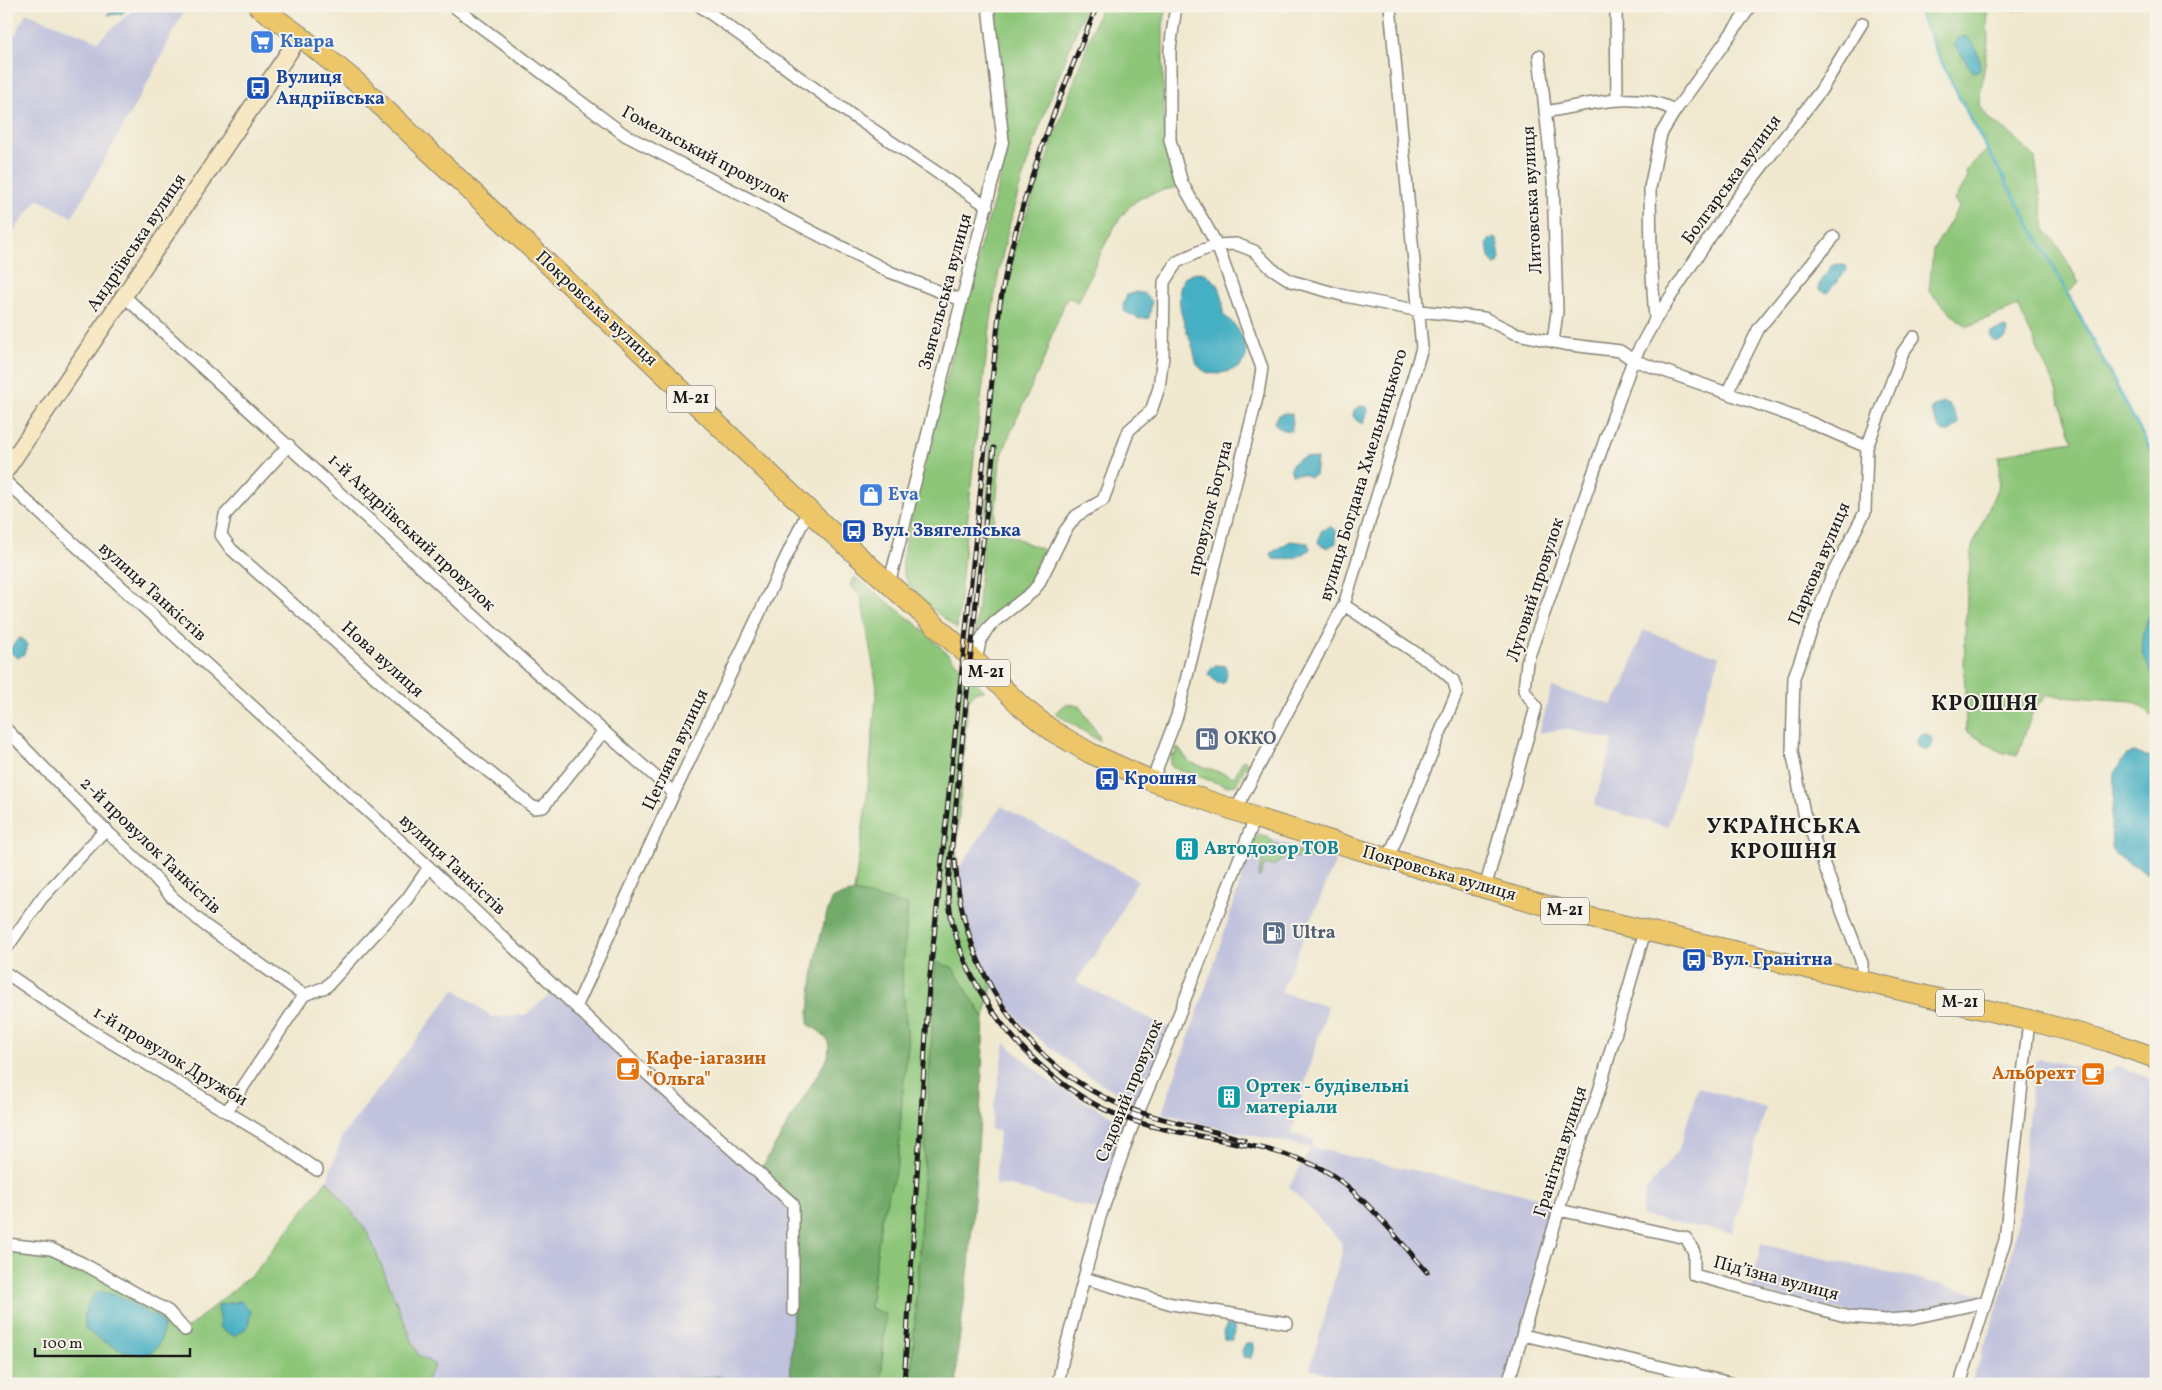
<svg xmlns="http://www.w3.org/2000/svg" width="2162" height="1390" font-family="Vollkorn,serif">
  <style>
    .industrial { fill: #c1c2dd }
    .green { fill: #8dc679; stroke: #54714a }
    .forest { fill: #72ab69; stroke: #476442 }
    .water { fill: #45afc3; stroke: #306670 }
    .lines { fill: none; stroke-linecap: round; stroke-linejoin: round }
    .stream { stroke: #45afc3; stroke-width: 3 }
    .street-casing { stroke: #868276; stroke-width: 14 }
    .secondary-casing { stroke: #868276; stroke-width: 19 }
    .highway-casing { stroke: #868276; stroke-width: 22 }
    .street { stroke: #fff; stroke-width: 11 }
    .secondary { stroke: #f7e8c3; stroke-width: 16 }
    .highway { stroke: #ecc669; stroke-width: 20 }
    .rail-casing { stroke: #1c1c1c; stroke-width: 5 }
    .rail { stroke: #f7f3e8; stroke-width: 3; stroke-dasharray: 9; stroke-linecap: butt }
    .labels { text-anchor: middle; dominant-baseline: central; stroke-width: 4; stroke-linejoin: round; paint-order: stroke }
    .shield { fill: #f7f3e8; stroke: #5e5c59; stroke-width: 1 }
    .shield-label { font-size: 16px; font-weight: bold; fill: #1c1c1c }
    .shop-label { font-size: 18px; font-weight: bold; fill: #366cbe; stroke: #f7f3e8; text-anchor: start }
    .transit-label { font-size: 18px; font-weight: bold; fill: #164399; stroke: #f7f3e8; text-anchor: start }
    .street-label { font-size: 18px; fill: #1c1c1c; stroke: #f7f3e8 }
    .service-label { font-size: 18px; font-weight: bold; fill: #4e5e75; stroke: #f7f3e8; text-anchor: start }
    .culture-label { font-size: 18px; font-weight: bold; fill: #0d838f; stroke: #f7f3e8; text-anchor: start }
    .food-label { font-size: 18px; font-weight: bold; fill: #c56008; stroke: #f7f3e8; text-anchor: start }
    .district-label { font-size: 22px; font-weight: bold; letter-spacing: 1px; fill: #1c1c1c; stroke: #f7f3e8 }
  </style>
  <rect width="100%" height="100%" fill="#f7f3e8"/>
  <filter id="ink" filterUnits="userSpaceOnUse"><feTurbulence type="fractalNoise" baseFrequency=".02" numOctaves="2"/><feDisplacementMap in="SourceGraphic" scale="10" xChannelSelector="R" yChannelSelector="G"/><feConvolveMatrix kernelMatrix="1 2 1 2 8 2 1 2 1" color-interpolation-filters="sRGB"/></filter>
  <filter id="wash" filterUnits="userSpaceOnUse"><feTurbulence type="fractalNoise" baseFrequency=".0096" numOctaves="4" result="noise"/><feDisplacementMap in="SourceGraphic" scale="20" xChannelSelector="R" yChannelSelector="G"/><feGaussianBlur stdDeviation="1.12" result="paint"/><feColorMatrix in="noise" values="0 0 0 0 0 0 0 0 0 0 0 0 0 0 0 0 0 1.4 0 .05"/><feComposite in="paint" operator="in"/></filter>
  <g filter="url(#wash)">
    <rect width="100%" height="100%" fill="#f0e8cf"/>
    <path class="industrial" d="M134 6H186L154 71 72 217 38 199 6 241V31L16 34 26 13 98 41 133 10Z
      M1643 630 1720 657 1704 703 1668 827 1594 806 1613 740 1565 729 1539 733 1552 687 1612 705 1624 685Z
      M1001 806 1138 880 1127 898 1114 926 1076 982 1173 1030 1141 1106 1085 1074 1027 1029 992 987 974 944 961 893 958 870Z
      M1256 834 1336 860 1281 992 1328 1007 1310 1064 1292 1134 1314 1139 1312 1148 1546 1199 1559 1210 1508 1384H1365L1310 1369 1342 1252 1341 1242 1289 1187 1311 1148 1205 1125 1162 1113 1212 970Z
      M558 988 793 1204V1310L790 1384H424L435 1365 418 1355 368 1233 327 1180 343 1135 455 989 492 1017 525 1015Z
      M1005 1043 1051 1083 1132 1127 1102 1211 1006 1185H995L999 1131 990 1130Z
      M2040 1059 2110 1073 2115 1065 2156 1081V1384H1971L2007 1279 2020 1205 2033 1070 2035 1061Z
      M1698 1087 1766 1108 1732 1233 1641 1216 1645 1191 1679 1149Z
      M1761 1244 1987 1295 1985 1302 1886 1320 1751 1290Z"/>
    <path class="green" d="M992 6H1086C1054 88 1020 170 1002 257 993 299 988 342 983 384 972 465 965 547 957 629 940 614 905 591 903 569 902 557 905 545 907 534 930 444 953 353 976 262 986 222 1003 183 1006 141 1010 96 993 52 992 6Z
      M1101 6H1167L1163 25V101L1167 156 1178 187C1165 190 1146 193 1135 202 1113 218 1091 276 1078 302L1067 297 1047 347 1049 348 1012 429 1000 460 994 528 1050 553 1027 592 978 629 975 637 989 475 990 418 1003 306 1013 252Z
      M1917 6H2026V10L1987 9 1988 42 1979 104 1989 119 2012 135 2035 158 2045 229 2061 250 2079 283 2067 294 2156 460V720L2139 705 2132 701 2047 695 2033 711 2017 756 2001 752 1966 731 1964 664 1967 593 1972 547 1999 484V457L2028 448 2073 441 2055 387 2018 306 1966 327 1929 292 1933 250 1959 207 1954 200 1967 180 1966 170 1987 150 1930 39Z
      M855 577 919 626 985 691H976L968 701 956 851 961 897 974 944 992 987 984 1018 952 967 936 963 911 1384H881L885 1314 870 1308 881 1220 898 1163 902 1099 908 1044 902 977 908 906 854 892 867 797 877 687 861 597 850 585Z
      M1066 704 1075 705 1080 707 1099 736V741L1055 713Z
      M1177 748 1180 749 1189 762 1234 777 1243 760 1248 762 1236 785 1226 786 1171 767 1170 763 1171 754 1175 755Z
      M1259 834 1268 837 1275 845 1311 855 1310 858 1304 859 1289 856 1273 866 1265 864 1260 877H1258L1264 857 1253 853 1247 856 1253 840Z
      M327 1180 368 1233 418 1355 435 1365 424 1384H6V1244L32 1246 125 1286 185 1330 256 1271Z"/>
    <path class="forest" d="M854 892 908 905 902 977 908 1044 902 1099 898 1163 881 1220 870 1308 885 1314 881 1384H790L793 1310V1204L759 1172 828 1057C831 1036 824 1035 808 1024 812 982 816 937 833 898Z
      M936 962 952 967 984 1018 980 1121 969 1266 957 1357V1384H911Z"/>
    <path class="water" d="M112 6H129L122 14 108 15Z
      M1965 36C1976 42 1980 58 1980 70L1973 72 1954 44 1957 39Z
      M1493 238 1497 239 1500 258 1498 264 1494 265 1489 258 1487 243 1490 239Z
      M1838 264 1846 266 1847 270 1827 293 1819 290V285L1831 266Z
      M1194 273H1205C1221 285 1224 295 1223 315 1235 322 1248 341 1246 356 1245 360 1241 364 1240 367 1231 370 1219 376 1209 373 1194 368 1196 357 1192 345 1184 323 1173 300 1184 277Z
      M1136 292 1145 294 1152 301 1149 318 1140 319 1125 312 1123 305 1127 295Z
      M2005 327 2008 331 2006 338 1999 341H1993L1990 338 1991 332Z
      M1943 402 1949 404 1959 423 1950 432H1943L1939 428 1931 411 1933 407Z
      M1361 406 1367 407 1368 411 1363 424 1357 421 1353 416 1354 410Z
      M1284 413 1292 414 1293 423 1291 431C1283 431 1278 429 1274 422L1277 416Z
      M1305 457 1317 459 1315 475 1310 477 1302 474H1292L1290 468 1295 461Z
      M1329 526 1336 530V543L1327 548 1318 543 1321 531Z
      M1290 541 1308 543 1310 549C1301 558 1286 561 1273 559L1271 553Z
      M2156 609V677C2139 659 2136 626 2156 609Z
      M19 638 23 639 27 645 24 654 18 658 8 651Z
      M1217 665 1226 666 1227 675 1224 683H1217L1208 674 1211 668Z
      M1917 742a8 8 0 1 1 16 0a8 8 0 1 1-16 0Z
      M2134 753 2156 758V879L2115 855 2112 846 2111 830 2114 773 2126 755Z
      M97 1292C117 1292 129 1301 146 1312 150 1314 157 1316 160 1319 165 1324 163 1332 161 1338 152 1374 104 1342 86 1330 82 1315 86 1303 97 1292Z
      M241 1301 251 1311 248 1327 234 1336 220 1328 218 1305Z
      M1227 1325H1234L1235 1333 1232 1340 1224 1339 1223 1332Z
      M1246 1343H1253V1351L1251 1358 1243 1357 1242 1350Z
      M719 1376 735 1384H670L678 1380Z"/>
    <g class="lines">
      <path class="stream" d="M1917 6C1948 85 1993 158 2034 232 2076 307 2115 384 2156 460"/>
    </g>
  </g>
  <g filter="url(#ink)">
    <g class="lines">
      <defs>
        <path id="street" d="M453 6 625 135 890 272 961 300
          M700 6 850 114 987 206
          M1616 6 1617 100
          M1539 56 1553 180 1557 312 1553 342
          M1545 112C1584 105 1639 89 1675 111
          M125 297 518 656 674 793
          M1655 320 1651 259 1650 188 1661 134 1675 111 1751 6
          M1727 393 1759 328 1834 237
          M289 445 225 515 221 535 231 549 413 711 534 808 543 807 604 731
          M6 482 429 867 636 1064 793 1204V1310
          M889 584 1003 140 988 6
          M1344 605 1443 671 1453 680 1457 692 1388 859
          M976 662 980 641 987 629 995 621 1031 593 1038 585 1065 531 1076 516 1103 500 1129 430 1151 411 1159 388 1163 356 1164 282 1177 262 1200 251 1217 245 1236 244 1254 251 1271 268 1291 281 1345 296 1420 311 1484 318 1514 333 1563 344 1620 351 1633 360 1809 422 1867 447
          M6 729 92 817 148 870 172 897 206 926 304 995
          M1152 781 1177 716 1258 394 1262 368 1217 245 1182 183 1170 140V49L1176 6
          M1235 811 1344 605 1422 348 1390 6
          M1485 888 1536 707 1524 690 1527 662 1633 360 1655 320 1726 213 1821 90 1862 23
          M6 949 41 899 106 829
          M6 973 87 1028 277 1142 317 1170
          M1862 980V963L1804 813 1792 751 1794 677 1832 575 1865 512 1867 447 1903 352 1914 337
          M577 1005 674 793 808 511
          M227 1111 304 995 326 987 407 899 429 867
          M1559 1210 1686 1238 1694 1252V1275L1849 1317 1886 1320 1913 1318 1985 1302
          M6 1244 51 1249 82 1263 168 1311 185 1330
          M1084 1278 1172 1304 1287 1323
          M1523 1335 1735 1384
          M1058 1384 1063 1358 1100 1217 1132 1127 1173 1030 1255 818
          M1508 1384 1572 1165 1599 1091 1645 931
          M1960 1384 2005 1240 2029 1020"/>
        <path id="secondary" d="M6 470 300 36"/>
        <path id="highway" d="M258 6 300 36 356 82 826 527 976 662 1022 707 1054 732 1090 753 1152 781 1262 820 1485 888 1583 916 2029 1020 2107 1041 2156 1058"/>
      </defs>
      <use href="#street" class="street-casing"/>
      <use href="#secondary" class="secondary-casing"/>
      <use href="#highway" class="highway-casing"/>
      <use href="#street" class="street"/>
      <use href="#secondary" class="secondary"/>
      <use href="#highway" class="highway"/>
      <defs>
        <path id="rail" d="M994 448 976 602 948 885C949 985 1043 1095 1137 1122 1196 1140 1267 1141 1322 1169 1360 1189 1398 1240 1427 1272
          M955 860C962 968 1022 1064 1123 1106 1162 1122 1204 1127 1244 1140
          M904 1384 929 985 1000 304C1017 201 1057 102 1097 6"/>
      </defs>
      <use href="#rail" class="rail-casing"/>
      <use href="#rail" class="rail"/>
    </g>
  </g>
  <defs>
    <symbol id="supermarket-square" viewBox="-11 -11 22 22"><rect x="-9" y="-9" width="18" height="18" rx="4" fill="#3f7fe0" stroke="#f7f3e8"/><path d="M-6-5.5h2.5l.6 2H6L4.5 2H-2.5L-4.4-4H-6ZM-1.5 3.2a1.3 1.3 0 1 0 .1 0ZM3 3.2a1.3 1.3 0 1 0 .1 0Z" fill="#fff"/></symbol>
    <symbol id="bus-square" viewBox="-11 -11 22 22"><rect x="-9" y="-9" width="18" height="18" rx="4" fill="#1a4fb4" stroke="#f7f3e8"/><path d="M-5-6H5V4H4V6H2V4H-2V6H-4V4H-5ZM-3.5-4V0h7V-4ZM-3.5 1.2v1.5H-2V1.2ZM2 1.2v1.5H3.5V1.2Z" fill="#fff"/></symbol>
    <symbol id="shop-square" viewBox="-11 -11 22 22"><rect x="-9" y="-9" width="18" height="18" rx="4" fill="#3f7fe0" stroke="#f7f3e8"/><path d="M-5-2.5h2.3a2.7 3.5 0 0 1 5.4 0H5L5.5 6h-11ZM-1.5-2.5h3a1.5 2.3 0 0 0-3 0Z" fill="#fff"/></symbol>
    <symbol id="fuel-square" viewBox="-11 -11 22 22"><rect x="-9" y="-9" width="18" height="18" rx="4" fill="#5c6f8a" stroke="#f7f3e8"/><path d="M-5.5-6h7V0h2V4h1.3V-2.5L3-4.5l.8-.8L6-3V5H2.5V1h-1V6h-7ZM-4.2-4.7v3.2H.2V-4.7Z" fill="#fff"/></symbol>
    <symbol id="building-square" viewBox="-11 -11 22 22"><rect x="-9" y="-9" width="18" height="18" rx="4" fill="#0f9aa8" stroke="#f7f3e8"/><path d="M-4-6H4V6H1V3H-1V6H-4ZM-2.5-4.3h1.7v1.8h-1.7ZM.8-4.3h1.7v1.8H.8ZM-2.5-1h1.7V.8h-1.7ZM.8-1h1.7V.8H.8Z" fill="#fff"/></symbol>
    <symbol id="cafe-square" viewBox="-11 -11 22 22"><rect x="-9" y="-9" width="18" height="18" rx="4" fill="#e8710a" stroke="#f7f3e8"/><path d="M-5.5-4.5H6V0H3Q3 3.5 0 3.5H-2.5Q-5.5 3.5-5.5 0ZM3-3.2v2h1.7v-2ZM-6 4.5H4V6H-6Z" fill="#fff"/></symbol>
  </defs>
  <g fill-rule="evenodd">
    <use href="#supermarket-square" x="248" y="28" width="28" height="28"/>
    <use href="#bus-square" x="244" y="74" width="28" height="28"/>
    <use href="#shop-square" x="857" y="481" width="28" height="28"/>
    <use href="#bus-square" x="840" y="517" width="28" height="28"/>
    <use href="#fuel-square" x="1193" y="725" width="28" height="28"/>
    <use href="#bus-square" x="1093" y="765" width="28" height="28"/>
    <use href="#building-square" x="1173" y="835" width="28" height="28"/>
    <use href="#fuel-square" x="1260" y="919" width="28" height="28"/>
    <use href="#bus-square" x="1680" y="946" width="28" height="28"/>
    <use href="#cafe-square" x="614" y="1055" width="28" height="28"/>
    <use href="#cafe-square" x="2079" y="1060" width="28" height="28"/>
    <use href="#building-square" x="1215" y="1083" width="28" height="28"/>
  </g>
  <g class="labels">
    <g class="shield">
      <rect x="667" y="385.5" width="48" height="27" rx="4"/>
      <rect x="962" y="659.5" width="48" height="27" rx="4"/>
      <rect x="1541" y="897.5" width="48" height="27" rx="4"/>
      <rect x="1936" y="989.5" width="48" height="27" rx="4"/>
    </g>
    <g class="shield-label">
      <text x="691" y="399">М-21</text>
      <text x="986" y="673">М-21</text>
      <text x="1565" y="911">М-21</text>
      <text x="1960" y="1003">М-21</text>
    </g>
    <g class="shop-label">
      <text x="280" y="42">Квара</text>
      <text x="888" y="495">Eva</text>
    </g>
    <g class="transit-label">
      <text x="276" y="78">Вулиця<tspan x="276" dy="21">Андріївська</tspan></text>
      <text x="872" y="531">Вул. Звягельська</text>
      <text x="1124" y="779">Крошня</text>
      <text x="1712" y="960">Вул. Гранітна</text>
    </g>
    <g class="street-label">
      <text transform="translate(705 155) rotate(28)">Гомельський провулок</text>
      <text transform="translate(1732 180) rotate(-54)">Болгарська вулиця</text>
      <text transform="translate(1533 200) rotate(-93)">Литовська вулиця</text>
      <text transform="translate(137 243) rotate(-56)">Андріївська вулиця</text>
      <text transform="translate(946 292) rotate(-75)">Звягельська вулиця</text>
      <text transform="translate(596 309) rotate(43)">Покровська вулиця</text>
      <text transform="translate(1364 475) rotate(-73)">вулиця Богдана Хмельницького</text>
      <text transform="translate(1211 508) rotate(-76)">провулок Богуна</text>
      <text transform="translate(411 533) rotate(43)">1-й Андріївський провулок</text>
      <text transform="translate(1820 564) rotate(-67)">Паркова вулиця</text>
      <text transform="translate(1536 590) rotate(-72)">Луговий провулок</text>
      <text transform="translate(152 592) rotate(42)">вулиця Танкістів</text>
      <text transform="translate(382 660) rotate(42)">Нова вулиця</text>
      <text transform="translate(676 750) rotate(-65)">Цегляна вулиця</text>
      <text transform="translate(150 846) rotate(44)">2-й провулок Танкістів</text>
      <text transform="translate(452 865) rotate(43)">вулиця Танкістів</text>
      <text transform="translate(1439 874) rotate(16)">Покровська вулиця</text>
      <text transform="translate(170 1057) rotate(31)">1-й провулок Дружби</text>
      <text transform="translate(1130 1091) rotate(-68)">Садовий провулок</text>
      <text transform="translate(1561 1152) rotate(-72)">Гранітна вулиця</text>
      <text transform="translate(1776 1279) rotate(15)">Підʼїзна вулиця</text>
    </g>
    <g class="service-label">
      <text x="1224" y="739">ОККО</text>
      <text x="1292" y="933">Ultra</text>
    </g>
    <g class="culture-label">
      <text x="1204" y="849">Автодозор ТОВ</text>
      <text x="1246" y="1087">Ортек - будівельні<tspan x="1246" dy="21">матеріали</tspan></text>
    </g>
    <g class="food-label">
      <text x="646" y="1059">Кафе-іагазин<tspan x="646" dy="21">"Ольга"</tspan></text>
      <text x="2076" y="1074" text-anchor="end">Альбрехт</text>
    </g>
    <g class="district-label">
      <text x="1985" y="704">КРОШНЯ</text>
      <text x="1784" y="827">УКРАЇНСЬКА<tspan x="1784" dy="25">КРОШНЯ</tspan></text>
    </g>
  </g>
  <rect width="2162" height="1390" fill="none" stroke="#f7f3e8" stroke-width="25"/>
  <path d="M35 1348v8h155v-8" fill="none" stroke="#1c1c1c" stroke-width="2.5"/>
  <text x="42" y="1348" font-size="15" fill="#1c1c1c" stroke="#f7f3e8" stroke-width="4" paint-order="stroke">100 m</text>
</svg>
